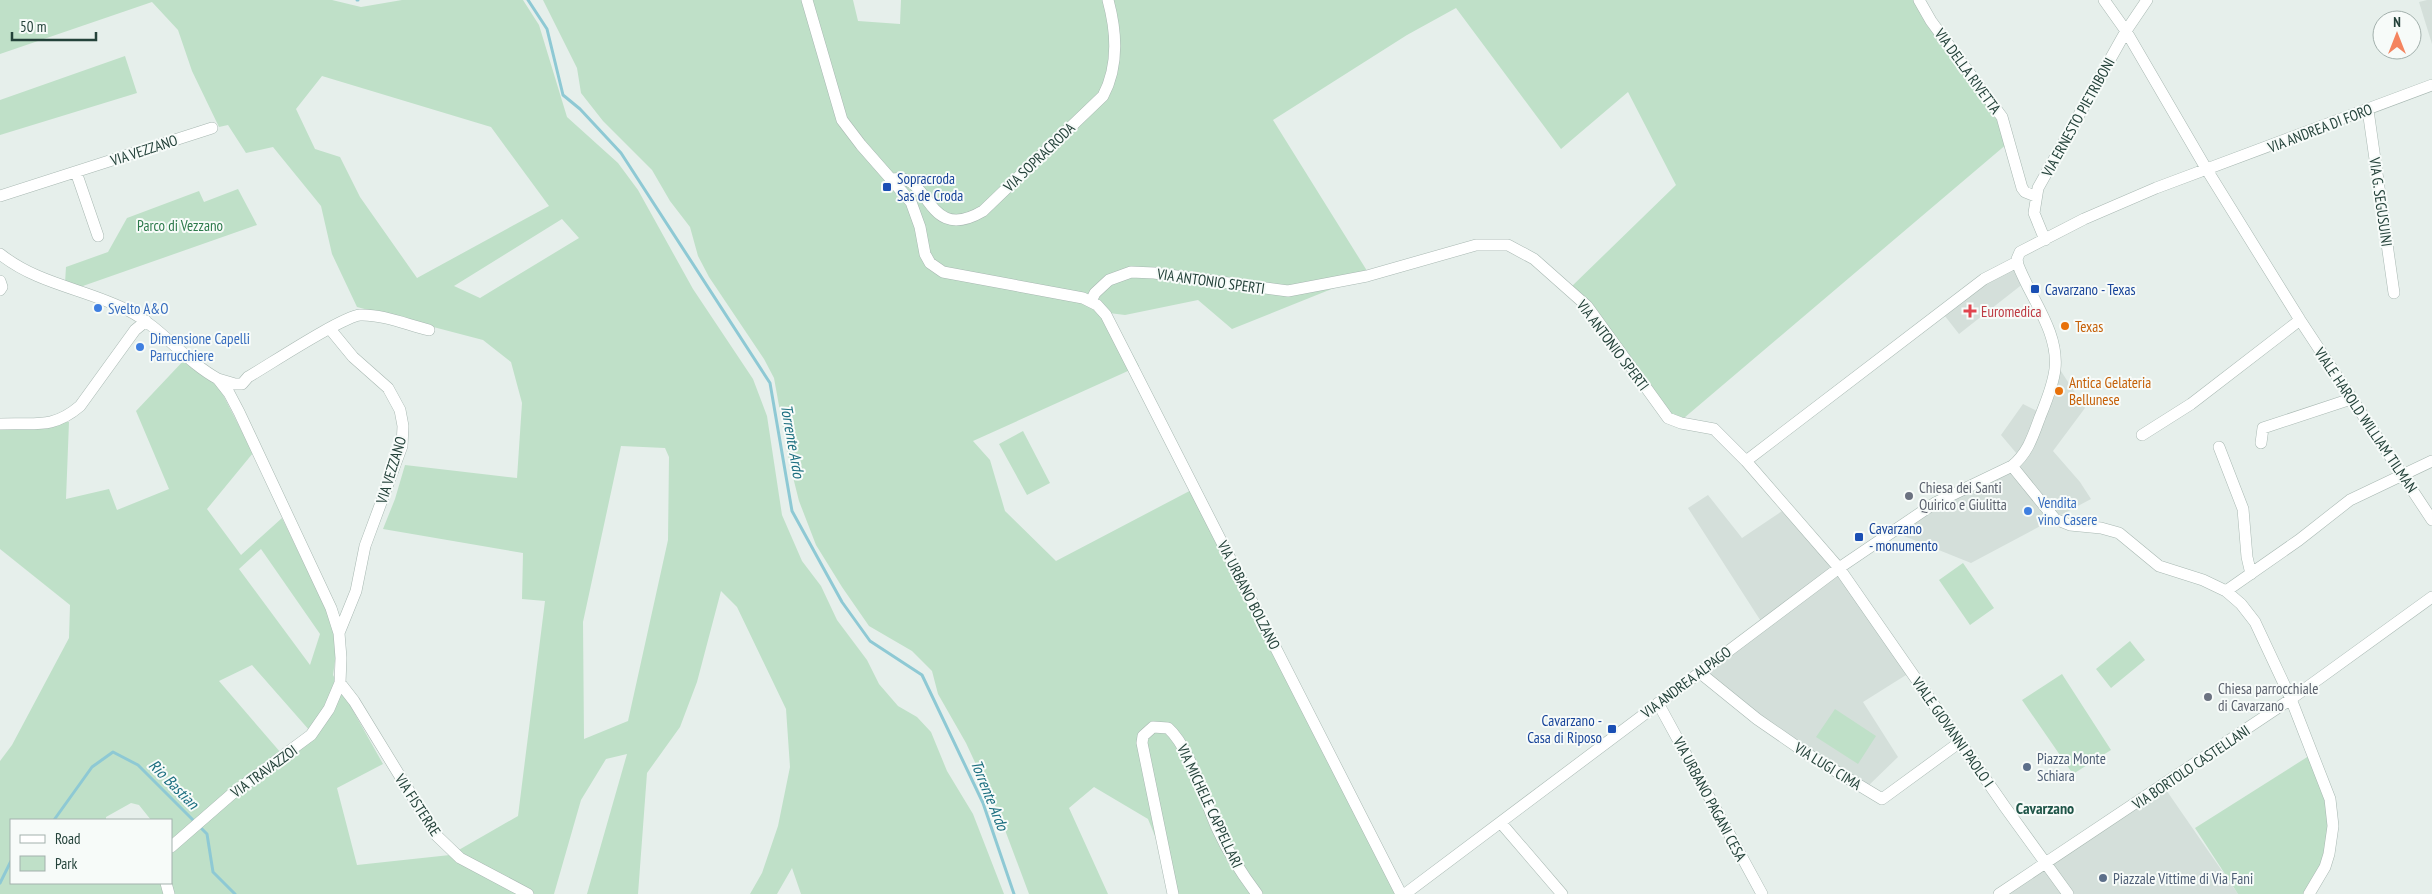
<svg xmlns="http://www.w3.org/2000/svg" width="2432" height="894" font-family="'PT Sans Narrow',sans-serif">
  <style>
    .built { fill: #d4dfda }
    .green { fill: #bfe0c8; fill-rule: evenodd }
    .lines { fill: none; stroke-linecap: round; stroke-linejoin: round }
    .stream { stroke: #8ec9d4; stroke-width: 3 }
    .minor-casing { stroke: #a8b8b2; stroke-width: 12 }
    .minor { stroke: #fff; stroke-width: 11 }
    .transit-dot { fill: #1a4fb4; stroke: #f7fbf9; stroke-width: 2 }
    .shop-dot { fill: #3f7fe0; stroke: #f7fbf9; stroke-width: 2 }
    .health-dot { fill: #e0444e; stroke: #f7fbf9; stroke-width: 2 }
    .food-dot { fill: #e8710a; stroke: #f7fbf9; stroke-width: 2 }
    .worship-dot { fill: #6b7280; stroke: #f7fbf9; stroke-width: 2 }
    .service-dot { fill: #5c6f8a; stroke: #f7fbf9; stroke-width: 2 }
    .labels { text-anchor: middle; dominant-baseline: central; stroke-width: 4; stroke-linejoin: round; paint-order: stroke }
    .street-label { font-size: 15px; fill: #24423a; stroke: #f7fbf9 }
    .transit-label { font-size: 15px; fill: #164399; stroke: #f7fbf9; text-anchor: start }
    .park-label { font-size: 15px; fill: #2d7a4b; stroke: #f7fbf9 }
    .shop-label { font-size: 15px; fill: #366cbe; stroke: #f7fbf9; text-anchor: start }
    .health-label { font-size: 15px; fill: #be3a42; stroke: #f7fbf9; text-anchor: start }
    .food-label { font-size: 15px; fill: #c56008; stroke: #f7fbf9; text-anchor: start }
    .worship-label { font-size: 15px; fill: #5b616d; stroke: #f7fbf9; text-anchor: start }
    .service-label { font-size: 15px; fill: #4e5e75; stroke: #f7fbf9; text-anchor: start }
    .water-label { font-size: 16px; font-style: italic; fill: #1c6f80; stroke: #f7fbf9 }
    .neighbourhood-label { font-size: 16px; font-weight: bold; fill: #1f5548; stroke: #f7fbf9 }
  </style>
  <rect width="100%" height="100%" fill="#e6efeb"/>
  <path class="built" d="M2427 0H2432V44L2419 2Z
    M2013 258 2024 283 1959 334 1941 311Z
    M2057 365 2085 408 2053 451 2080 482 2091 499 1971 563 1894 532 2008 465 2017 454 2001 435 2023 404 2039 412Z
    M1708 495 1742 538 1788 507 1914 670 1863 702 1898 757 1867 787 1699 674 1764 626 1688 508Z
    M2162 784 2238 894H1994Z"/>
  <path class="green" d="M0 0H332L361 7 402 0H523L539 25 567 117 618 163 638 190 693 289 753 379 767 416 782 515 802 561 821 586 837 620 867 660 879 684 898 706 917 717 931 732 947 771 973 814 1004 894H801L792 868 777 894H750L762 873 778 826 790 767 786 709 737 607 721 591 697 682 680 727 647 773 638 894H587L627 754 606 759 581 800 554 894H0V761L12 745 69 638 70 605 0 549V422H69L66 499 109 489 117 510 169 489 136 411 186 358 220 389 253 453 207 509 241 555 282 518 335 628 337 647 333 675 383 764 337 788 357 865 450 855 518 816 545 601 522 599 523 553 383 529 395 499 405 465 517 478 522 403 511 362 483 340 357 307 332 254 321 206 273 147 246 153 228 125 219 127 192 71 178 30 152 2 0 54ZM322 76 491 127 549 206 417 278 360 197 340 157 315 149 296 109ZM562 219 579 238 480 298 454 286ZM621 446 665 448 669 457 668 540 628 721 584 739 583 622ZM261 549 320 634 310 665 239 569ZM252 665 310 731 281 753 219 681ZM131 803 139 805 151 820H171V883H11V820H106V817Z
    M543 0H853L858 21 900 24 901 0H1917L2003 124 2008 143 1684 418 1671 415 1570 288 1676 185 1628 92 1561 149 1456 8 1407 35 1273 120 1369 274 1232 329 1198 300 1125 315 1109 313 1139 366 973 441 990 460 1005 511 1056 561 1199 486 1403 894H1174L1171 875 1148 819 1094 787 1069 808 1108 894H1029L999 814 966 743 938 694 932 671 912 651 869 626 842 587 816 545 799 501 789 461 774 378 764 359 709 277 698 256 690 227 670 201 652 170 603 121 581 93 577 68Z
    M125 56 137 93 0 135V100Z
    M238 189 257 225 80 287 65 283 66 267 108 252 127 218 199 191 204 202Z
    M1023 431 1050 483 1027 495 999 444Z
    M1963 563 1994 608 1970 625 1939 580Z
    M2130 641 2145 660 2111 688 2096 669Z
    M2062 674 2111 750 2073 774 2022 700Z
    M1835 709 1876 736 1858 764 1816 737Z
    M2312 754 2336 815 2311 894H2238L2195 828Z"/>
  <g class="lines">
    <path class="stream" d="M357 0H358
      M528 0 547 29 563 95 580 109 621 153 770 383 792 511 842 602 870 641 922 675 983 803 1014 894
      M54 820 92 767 113 752 138 765 195 822
      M199 826 207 834 213 872 235 894
      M0 883 11 861"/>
    <defs>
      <path id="minor" d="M807 0 842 120 861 145 911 202 920 227 925 254 930 263 943 272 1083 298 1097 305 1106 315 1401 894
        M1919 0 1931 21 2002 117 2022 188 2025 192 2035 196
        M2104 0 2126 31 2207 170 2300 320 2432 520
        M2368 110 2394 293
        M76 172 98 236
        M893 179C931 171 925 245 983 211L1103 96C1119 66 1117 33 1108 0
        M0 196 212 128
        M2045 240 2034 213 2038 188 2126 31 2147 0
        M0 254C39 285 87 289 129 311 162 328 185 361 218 379L229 393 239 412 331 608 339 633 341 658 340 683 329 709 311 735 233 793 171 847
        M0 281 2 287 0 290
        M1091 301 1095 293 1109 280 1131 272 1154 273 1288 291 1367 276 1476 245H1508L1534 259 1587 306 1668 418 1681 423 1714 429 1746 461 1984 279 2017 262
        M330 329 353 357 388 388 400 410 403 426 402 446 365 546 356 591 339 633
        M218 379 235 384H242L248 377C269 365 341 317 360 315 382 314 408 325 429 330
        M0 424C34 422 52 430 80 406L135 330 146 321
        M2142 435 2191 404 2300 320
        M2261 443 2263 428 2351 399
        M2219 447 2243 509 2247 557 2251 574
        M1746 461 1839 568 2005 807 2068 894
        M2012 466 2055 519 2070 525 2101 528 2119 533 2159 566 2203 580 2226 591 2241 604 2255 622 2291 699 2330 799 2333 826 2329 854 2325 867 2309 894
        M2226 591 2299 540 2350 500 2432 461
        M1699 672 1757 719 1809 755 1882 799 1960 742
        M340 683 354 701 436 835 460 858 528 894
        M1658 703 1762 894
        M1501 823 1562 894
        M166 883 169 894
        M1173 894 1142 743 1143 736 1153 727 1168 728C1189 746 1205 801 1217 828 1228 852 1241 873 1257 894
        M1405 894 1839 568 1935 503 2012 466C2028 453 2033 436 2040 417 2046 402 2053 386 2055 369 2059 332 2031 299 2018 265L2017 259 2020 252 2084 219 2156 188 2432 85
        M1999 894 2291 699 2432 597"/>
    </defs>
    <use href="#minor" class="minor-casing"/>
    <use href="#minor" class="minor"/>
  </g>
  <g class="transit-dot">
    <rect x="882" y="182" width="10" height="10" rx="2.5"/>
    <rect x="2030" y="284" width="10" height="10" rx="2.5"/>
    <rect x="1854" y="532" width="10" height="10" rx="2.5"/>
    <rect x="1607" y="724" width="10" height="10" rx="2.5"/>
  </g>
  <g class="shop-dot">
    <circle cx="98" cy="308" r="5"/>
    <circle cx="140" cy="347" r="5"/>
    <circle cx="2028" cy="511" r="5"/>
  </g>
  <path class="health-dot" d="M1967.5 303.5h5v5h5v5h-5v5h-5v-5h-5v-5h5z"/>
  <g class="food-dot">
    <circle cx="2065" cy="326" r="5"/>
    <circle cx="2059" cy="391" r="5"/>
  </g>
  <g class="worship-dot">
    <circle cx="1909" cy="496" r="5"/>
    <circle cx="2208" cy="697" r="5"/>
  </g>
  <g class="service-dot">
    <circle cx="2027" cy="767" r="5"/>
    <circle cx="2103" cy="878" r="5"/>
  </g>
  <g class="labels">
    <g class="street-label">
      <text transform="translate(1968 71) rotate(54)">VIA DELLA RIVETTA</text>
      <text transform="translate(2078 117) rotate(-61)">VIA ERNESTO PIETRIBONI</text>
      <text transform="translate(2320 128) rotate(-21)">VIA ANDREA DI FORO</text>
      <text transform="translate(144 150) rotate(-18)">VIA VEZZANO</text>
      <text transform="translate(1039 157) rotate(-44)">VIA SOPRACRODA</text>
      <text transform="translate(2381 202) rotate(82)">VIA G. SEGUSUINI</text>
      <text transform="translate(1211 281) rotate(8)">VIA ANTONIO SPERTI</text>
      <text transform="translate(1613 345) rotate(53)">VIA ANTONIO SPERTI</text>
      <text transform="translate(2366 420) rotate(56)">VIALE HAROLD WILLIAM TILMAN</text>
      <text transform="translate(391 470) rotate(-73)">VIA VEZZANO</text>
      <text transform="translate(1249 595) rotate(63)">VIA URBANO BOLZANO</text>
      <text transform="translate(1686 682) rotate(-37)">VIA ANDREA ALPAGO</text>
      <text transform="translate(1953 732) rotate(55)">VIALE GIOVANNI PAOLO I</text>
      <text transform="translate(1828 766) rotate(32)">VIA LUGI CIMA</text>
      <text transform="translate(2191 767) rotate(-34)">VIA BORTOLO CASTELLANI</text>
      <text transform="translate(264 771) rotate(-36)">VIA TRAVAZZOI</text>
      <text transform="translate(1710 799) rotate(62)">VIA URBANO PAGANI CESA</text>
      <text transform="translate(418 805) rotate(57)">VIA FISTERRE</text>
      <text transform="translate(1210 806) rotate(65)">VIA MICHELE CAPPELLARI</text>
    </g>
    <g class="transit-label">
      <text x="897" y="178">Sopracroda<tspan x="897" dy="17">Sas de Croda</tspan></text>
      <text x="2045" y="289">Cavarzano - Texas</text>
      <text x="1869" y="528">Cavarzano<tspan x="1869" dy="17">- monumento</tspan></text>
      <text x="1602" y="720" text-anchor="end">Cavarzano -<tspan x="1602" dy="17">Casa di Riposo</tspan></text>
    </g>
    <g class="park-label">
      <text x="180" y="225">Parco di Vezzano</text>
    </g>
    <g class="shop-label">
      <text x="108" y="308">Svelto A&amp;O</text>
      <text x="150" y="338">Dimensione Capelli<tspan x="150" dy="17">Parrucchiere</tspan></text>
      <text x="2038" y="502">Vendita<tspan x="2038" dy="17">vino Casere</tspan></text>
    </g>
    <g class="health-label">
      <text x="1981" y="311">Euromedica</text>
    </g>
    <g class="food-label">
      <text x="2075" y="326">Texas</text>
      <text x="2069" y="382">Antica Gelateria<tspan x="2069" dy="17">Bellunese</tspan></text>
    </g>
    <g class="worship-label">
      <text x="1919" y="487">Chiesa dei Santi<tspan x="1919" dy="17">Quirico e Giulitta</tspan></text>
      <text x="2218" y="688">Chiesa parrocchiale<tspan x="2218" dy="17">di Cavarzano</tspan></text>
    </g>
    <g class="service-label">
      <text x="2037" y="758">Piazza Monte<tspan x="2037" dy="17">Schiara</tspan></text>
      <text x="2113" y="878">Piazzale Vittime di Via Fani</text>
    </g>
    <g class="water-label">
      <text transform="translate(793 441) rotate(80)">Torrente Ardo</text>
      <text transform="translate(174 784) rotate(45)">Rio Bastian</text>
      <text transform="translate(990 795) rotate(68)">Torrente Ardo</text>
    </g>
    <g class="neighbourhood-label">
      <text x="2045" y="808">Cavarzano</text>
    </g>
  </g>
  <rect x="10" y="819" width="162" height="65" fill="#f7fbf9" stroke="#a3b1ad"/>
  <rect x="20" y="835" width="25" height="8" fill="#ffffff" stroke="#a3b1ad"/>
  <text x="55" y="844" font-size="15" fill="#24423a">Road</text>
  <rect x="20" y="856" width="25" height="15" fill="#bfe0c8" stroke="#a3b1ad"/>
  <text x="55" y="869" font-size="15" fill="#24423a">Park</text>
  <g transform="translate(2397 35)"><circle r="24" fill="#f7fbf9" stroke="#a3b1ad"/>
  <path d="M0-4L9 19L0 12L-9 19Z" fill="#f4845f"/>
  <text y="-8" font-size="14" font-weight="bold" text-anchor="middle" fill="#24423a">N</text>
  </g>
  <path d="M12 32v8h84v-8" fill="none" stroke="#24423a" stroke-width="2.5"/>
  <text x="20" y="32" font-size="15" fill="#24423a" stroke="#f7fbf9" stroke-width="4" paint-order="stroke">50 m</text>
</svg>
